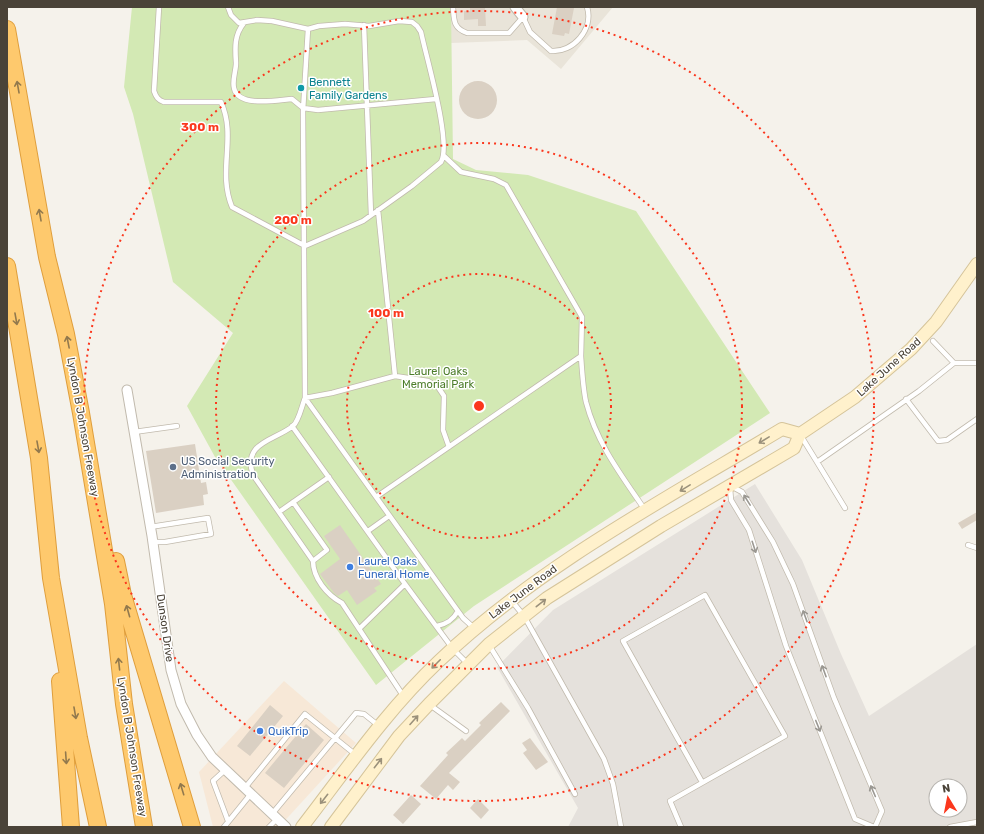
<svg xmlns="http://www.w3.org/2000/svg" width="984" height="834" font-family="Rubik,sans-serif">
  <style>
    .residential { fill: #e9e4d9 }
    .commercial { fill: #f7e8d7 }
    .industrial { fill: #e5e1dc; fill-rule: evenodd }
    .green { fill: #d3e9b4 }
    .building { fill: #dad0c3 }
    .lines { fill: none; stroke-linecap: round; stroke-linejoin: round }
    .lane-casing { stroke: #c1baad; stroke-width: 6 }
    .street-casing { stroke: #c1baad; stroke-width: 11 }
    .secondary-casing { stroke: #d5c49a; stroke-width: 14 }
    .highway-casing { stroke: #df9e3c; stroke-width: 18 }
    .lane { stroke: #fff; stroke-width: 4.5 }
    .street { stroke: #fff; stroke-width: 9 }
    .secondary { stroke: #fff1cc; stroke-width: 12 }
    .highway { stroke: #fec96d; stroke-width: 16 }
    .oneway { stroke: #92794d }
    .oneway2 { stroke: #9b917b }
    .oneway3 { stroke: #9b9892 }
    .ring { fill: none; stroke: #fb371d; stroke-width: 2; stroke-dasharray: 2 4 }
    .culture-dot { fill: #0f9aa8; stroke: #fff; stroke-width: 1.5 }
    .service-dot { fill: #5c6f8a; stroke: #fff; stroke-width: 1.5 }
    .shop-dot { fill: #3f7fe0; stroke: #fff; stroke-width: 1.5 }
    .labels { text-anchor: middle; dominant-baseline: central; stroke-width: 3; stroke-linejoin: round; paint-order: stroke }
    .culture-label { font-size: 11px; fill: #0d838f; stroke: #fff; text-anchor: start }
    .street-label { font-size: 11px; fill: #4a4338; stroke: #fff }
    .park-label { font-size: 11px; fill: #4c7d2a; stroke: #fff }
    .service-label { font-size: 11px; fill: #4e5e75; stroke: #fff; text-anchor: start }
    .shop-label { font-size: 11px; fill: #366cbe; stroke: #fff; text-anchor: start }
    .centre { fill: #fb371d; stroke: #fff; stroke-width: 2 }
    .ring-label { font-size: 12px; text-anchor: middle; font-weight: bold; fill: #fb371d; stroke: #fff; stroke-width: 3; stroke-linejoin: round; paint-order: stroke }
  </style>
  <rect width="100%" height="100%" fill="#f5f2eb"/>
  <path class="residential" d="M451 7H613L561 69 527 40 451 43Z"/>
  <path class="commercial" d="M284 681 356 743 279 827H213L199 772Z"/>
  <path class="industrial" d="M755 484 802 560 841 654 869 716 977 644V827H568L578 808 497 667 553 610ZM936 786H960V810H936Z"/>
  <path class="green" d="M132 7H451L453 159 476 170 528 175 636 211 770 413 474 606 376 685 215 457 187 406 233 333 173 282 133 114 124 87Z"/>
  <path class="building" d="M470 7H485L486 26H478V19L464 20V11H470Z
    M557 7 574 8 569 34 565 33 564 36 552 34Z
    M459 100a19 19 0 1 1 38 0a19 19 0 1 1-38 0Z
    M195 444 201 483 206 482 208 494 203 495 204 505 156 513 146 451Z
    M977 512V520L962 529 958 523Z
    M340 525 381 584 374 588 377 591 357 605 347 590 338 596 334 593 320 574 340 559 324 536Z
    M501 702 510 711 449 773 460 782 453 790 448 785 436 799 420 786 448 755 446 753 462 738 465 741 481 725 479 723Z
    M270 705 283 716 250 756 237 746Z
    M306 724 324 740 284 788 265 773Z
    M530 738 548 762 536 770 523 753 527 750 522 743Z
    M411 795 421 804 403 824 393 815Z
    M478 799 489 810 481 819 470 808Z"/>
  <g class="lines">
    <defs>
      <path id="lane" d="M159 7 154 91C156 97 158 100 164 102H221C237 137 217 171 232 207L305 246
        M228 7 231 15 239 23 257 20 272 21 308 29 319 26 345 24 369 26 399 21 412 22 417 26 421 32C426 57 452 143 441 162L412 186 363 221 305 246
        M453 7C454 20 453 28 467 33H509L523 17 530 32 551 51C573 53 594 29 587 7
        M244 23C234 35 235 48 236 63 236 71 232 80 234 88 238 108 278 100 292 99L303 108 318 110 436 99
        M364 25 371 215
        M308 29 303 111 305 398C302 405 299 421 293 426 274 441 242 442 253 475L313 561C313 578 327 595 342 603L404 697
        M444 156 461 172 494 179 506 185 582 317 581 356
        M378 210 395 376 428 381 438 387 444 396 443 430 449 447
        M954 363H977
        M395 376 332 393 305 398 463 618 474 628
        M906 399 938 441 947 440 977 419
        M292 426 405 584 453 649 468 664
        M134 432 177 426
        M801 436 817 462
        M731 486 742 492 773 542 793 584 834 698 882 811 875 827
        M730 488 731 500 749 530 786 646 855 819 874 827
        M376 497 581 356C582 371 583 388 586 402 597 444 622 476 645 510
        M293 502 327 550 313 561
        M845 508 817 462 919 391 954 363 933 341
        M279 512 329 477
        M150 527 208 518 211 534 165 542H153
        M368 531 389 516
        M968 545 977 548
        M511 600 524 616 604 759 613 784 621 827
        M437 626C447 624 453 620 458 611
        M359 629 405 584
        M489 645 528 708 575 794
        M430 705 466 731
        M224 771 213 781 228 821
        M244 789 305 714 356 755
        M272 814 356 713 364 714 379 726
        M224 827 250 795
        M269 827 277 819
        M681 827 670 801 785 736 705 595 623 641 702 782
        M950 827 977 822"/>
      <path id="street" d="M515 7 523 17
        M127 390 152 536 171 670 181 704 197 735 212 757 286 827"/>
      <path id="secondary" d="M302 827C346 770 387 710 439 661 540 565 664 500 782 429L800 434
        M331 827 399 736 429 704 489 644 547 598 661 526 794 448 800 434 855 397 911 349 936 322 977 264"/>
      <path id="highway" d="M7 29 47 257 66 334 81 413 113 604 124 704 144 827
        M7 266 39 458 51 578 79 738 98 827
        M116 561 123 595 192 827
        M60 681 71 827"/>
    </defs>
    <use href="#lane" class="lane-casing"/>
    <use href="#street" class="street-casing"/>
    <use href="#secondary" class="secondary-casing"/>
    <use href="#highway" class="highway-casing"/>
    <use href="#lane" class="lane"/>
    <use href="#street" class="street"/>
    <use href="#secondary" class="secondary"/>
    <use href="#highway" class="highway"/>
  </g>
  <defs><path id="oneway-shaft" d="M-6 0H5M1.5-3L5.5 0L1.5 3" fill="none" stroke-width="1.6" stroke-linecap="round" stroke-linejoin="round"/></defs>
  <g class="oneway">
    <use href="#oneway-shaft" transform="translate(18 87) rotate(-100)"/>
    <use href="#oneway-shaft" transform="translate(40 215) rotate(-100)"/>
    <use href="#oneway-shaft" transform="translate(16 319) rotate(80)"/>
    <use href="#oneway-shaft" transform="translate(68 342) rotate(-101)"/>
    <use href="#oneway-shaft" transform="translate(38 447) rotate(80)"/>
    <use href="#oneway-shaft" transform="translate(128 611) rotate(-106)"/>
    <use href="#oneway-shaft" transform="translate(119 664) rotate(-96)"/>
    <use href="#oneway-shaft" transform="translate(75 713) rotate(80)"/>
    <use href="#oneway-shaft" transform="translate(66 758) rotate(86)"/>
    <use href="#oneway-shaft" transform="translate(182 789) rotate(-107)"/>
  </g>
  <g class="oneway2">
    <use href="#oneway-shaft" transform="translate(764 440) rotate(149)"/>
    <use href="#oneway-shaft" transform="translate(685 488) rotate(149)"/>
    <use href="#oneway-shaft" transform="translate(541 603) rotate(-38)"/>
    <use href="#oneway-shaft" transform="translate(436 664) rotate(135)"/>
    <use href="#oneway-shaft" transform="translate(414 720) rotate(-48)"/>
    <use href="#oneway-shaft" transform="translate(378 763) rotate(-52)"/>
    <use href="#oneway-shaft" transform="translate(324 799) rotate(128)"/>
  </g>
  <g class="oneway3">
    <use href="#oneway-shaft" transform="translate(747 500) rotate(-122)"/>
    <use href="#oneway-shaft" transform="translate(754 547) rotate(72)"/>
    <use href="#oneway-shaft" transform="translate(805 616) rotate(-110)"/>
    <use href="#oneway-shaft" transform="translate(824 671) rotate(-110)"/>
    <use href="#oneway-shaft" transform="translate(818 726) rotate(68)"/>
    <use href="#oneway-shaft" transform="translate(873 791) rotate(-113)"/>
  </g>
  <g class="ring">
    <circle cx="479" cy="406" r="132"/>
    <circle cx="479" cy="406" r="263"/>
    <circle cx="479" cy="406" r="395"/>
  </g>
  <circle class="culture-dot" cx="301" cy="88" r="4"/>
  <circle class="service-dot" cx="173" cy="467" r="4"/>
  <g class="shop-dot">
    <circle cx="350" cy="567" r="4"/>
    <circle cx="260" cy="731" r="4"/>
  </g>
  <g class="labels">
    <g class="culture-label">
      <text x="309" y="82">Bennett<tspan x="309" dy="13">Family Gardens</tspan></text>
    </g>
    <g class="street-label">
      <text transform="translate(889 367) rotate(-42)">Lake June Road</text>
      <text transform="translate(83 427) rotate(80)">Lyndon B Johnson Freeway</text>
      <text transform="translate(523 592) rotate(-37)">Lake June Road</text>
      <text transform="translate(165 628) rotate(82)">Dunson Drive</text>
      <text transform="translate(132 747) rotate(81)">Lyndon B Johnson Freeway</text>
    </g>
    <g class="park-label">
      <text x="438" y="371">Laurel Oaks<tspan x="438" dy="13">Memorial Park</tspan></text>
    </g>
    <g class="service-label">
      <text x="181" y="461">US Social Security<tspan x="181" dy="13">Administration</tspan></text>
    </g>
    <g class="shop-label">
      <text x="358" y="561">Laurel Oaks<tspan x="358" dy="13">Funeral Home</tspan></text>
      <text x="268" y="731">QuikTrip</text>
    </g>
  </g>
  <circle cx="479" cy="406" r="6" class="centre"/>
  <g class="ring-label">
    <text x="200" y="131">300 m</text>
    <text x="293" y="224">200 m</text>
    <text x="386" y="317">100 m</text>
  </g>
  <rect width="984" height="834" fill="none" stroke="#4a4338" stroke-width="16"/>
  <g transform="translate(948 798) rotate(350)"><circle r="19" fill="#ffffff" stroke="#b7b4af"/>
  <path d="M0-3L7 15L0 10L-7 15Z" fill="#fb371d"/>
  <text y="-6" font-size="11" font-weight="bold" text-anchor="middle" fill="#4a4338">N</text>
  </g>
</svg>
